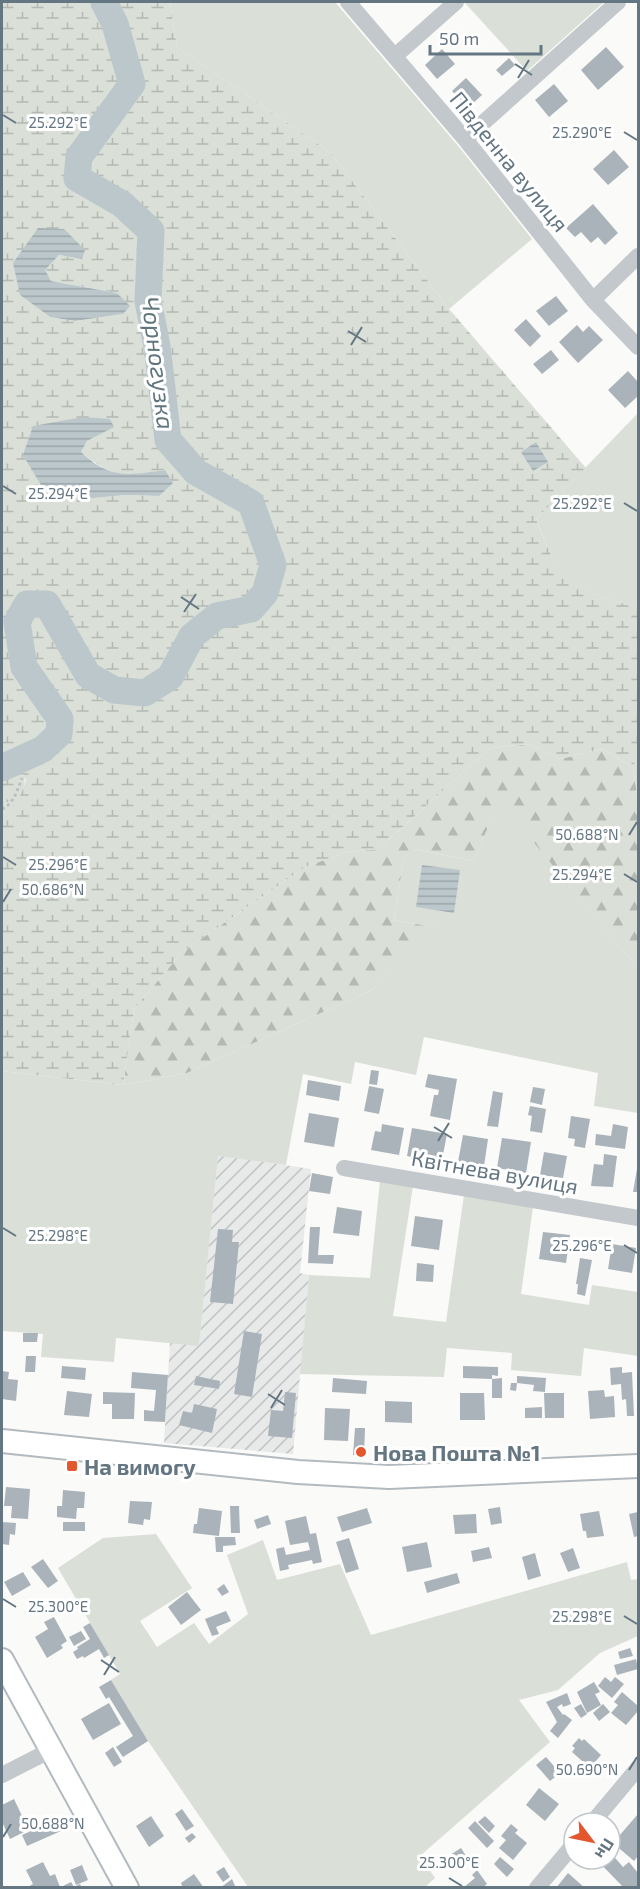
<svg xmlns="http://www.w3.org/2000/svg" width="640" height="1889" font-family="'Exo 2',sans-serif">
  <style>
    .industrial { fill: url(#industrial-furrows) }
    .green { fill: #dadfd7 }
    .forest { fill: url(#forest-firs) }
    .wetland { fill: url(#wetland-marsh); fill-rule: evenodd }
    .water { fill: url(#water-rules) }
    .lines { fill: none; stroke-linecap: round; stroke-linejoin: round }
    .river { stroke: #bbc7cb; stroke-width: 27 }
    .building { fill: #aab3b9 }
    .secondary-casing { stroke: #b3babf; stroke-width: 26 }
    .path { stroke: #bbbfc2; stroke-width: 3; stroke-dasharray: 3 3; stroke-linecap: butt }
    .street { stroke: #c3c8cc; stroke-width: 16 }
    .secondary { stroke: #fff; stroke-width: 22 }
    .ticks { fill: none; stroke: #657683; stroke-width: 2 }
    .poi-dot { fill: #e4572e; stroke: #fff; stroke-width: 2 }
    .labels { text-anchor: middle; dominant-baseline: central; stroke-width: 6; stroke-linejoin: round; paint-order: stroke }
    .street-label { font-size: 22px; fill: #657683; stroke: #fff }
    .poi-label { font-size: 22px; font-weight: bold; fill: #657683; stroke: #fff; text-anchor: start }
    .water-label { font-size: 24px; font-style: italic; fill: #60757c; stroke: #fff }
    .ticks-label { font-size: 15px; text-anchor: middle; fill: #657683; stroke: #fff; stroke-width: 6; stroke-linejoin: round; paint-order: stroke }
  </style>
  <defs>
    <pattern id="industrial-furrows" width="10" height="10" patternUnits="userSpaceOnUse" patternTransform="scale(1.5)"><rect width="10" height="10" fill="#e8e9e9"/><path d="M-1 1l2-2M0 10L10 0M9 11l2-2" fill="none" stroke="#c0c1c2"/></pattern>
    <pattern id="forest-firs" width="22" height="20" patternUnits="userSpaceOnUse" patternTransform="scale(1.5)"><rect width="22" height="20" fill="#dadfd7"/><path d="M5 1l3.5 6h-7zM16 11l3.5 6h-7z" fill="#b4b9b4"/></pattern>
    <pattern id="wetland-marsh" width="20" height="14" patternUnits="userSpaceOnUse" patternTransform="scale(1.5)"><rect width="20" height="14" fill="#dadfd7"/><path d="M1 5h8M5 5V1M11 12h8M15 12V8" fill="none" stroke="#b4b9b4"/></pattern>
    <pattern id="water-rules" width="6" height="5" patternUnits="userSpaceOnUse" patternTransform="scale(1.5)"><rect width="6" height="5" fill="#bbc7cb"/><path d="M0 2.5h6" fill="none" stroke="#9ca6aa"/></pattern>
  </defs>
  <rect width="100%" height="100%" fill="#fafaf8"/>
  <path class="industrial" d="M218 1155 311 1169 300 1273 309 1275 293 1454 164 1443 170 1342 199 1345Z"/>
  <path class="green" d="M170 2H335L459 147 532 239 449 309 331 153 177 47Z
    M466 2H604L527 71 465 3Z
    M638 413V607C623 604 575 590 564 578 555 568 542 533 536 519Z
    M638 755V802L633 767Z
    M24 774C27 784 20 803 11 810 8 812 5 812 2 814V806L7 804 19 778Z
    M499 799 633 963 638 959V1113L594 1106 598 1073 424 1037 416 1075 355 1062 351 1084 303 1074 286 1165 218 1156 199 1346 116 1338 114 1362 41 1357 43 1334 2 1331V1071L123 1085 187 1073 372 990 437 928 394 920 404 857 414 849 474 861Z
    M380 1181 413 1186 393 1316 446 1322 464 1195 533 1207 521 1294 589 1305 592 1285 638 1292V1356L584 1348 581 1376 511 1370 512 1353 447 1348 444 1377 300 1374 309 1275 370 1278Z
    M156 1534 192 1588 140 1621 157 1647 194 1623 209 1644 248 1614 227 1555 263 1540 277 1580 340 1564 371 1635 627 1562 631 1580 638 1579V1636L600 1653 558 1690 519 1700 550 1742 420 1856 435 1878 425 1887H248L148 1741 111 1680 120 1674 58 1568 103 1538Z"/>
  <path class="forest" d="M530 744 560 759 602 749 633 767 638 802V959L633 963 499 800 474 861 415 849 404 857 394 920 438 928 372 990 187 1073 123 1085 134 1009 182 952 305 867 346 852 378 849 490 748Z"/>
  <path class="wetland" d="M2 2H170L177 47 331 153 449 309 586 468 536 519C542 534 555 568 565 578 575 590 623 604 638 607V755L633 767 602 749 560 759 530 744 490 748 378 849 346 852 305 867 182 952 134 1009 123 1085 2 1071V814C17 807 21 795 26 780L23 774C13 784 16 800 2 806ZM64 229 82 259 59 255 44 270 51 281 117 293 123 314 75 321 50 317 20 295ZM34 426 113 427 87 441 81 452C115 480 124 476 165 470L159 496 126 495 93 498Z"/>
  <path class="water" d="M38 228 64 229 85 250 82 259 59 255 45 270 51 281 117 293 130 306 123 314 75 321 50 317 20 295 13 263Z
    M83 417 110 419 114 427 87 441 81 452C111 480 128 475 165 470L173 483 159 496 126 495 93 498 41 485 23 455 33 426Z
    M536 442 548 462 533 471 521 452Z
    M422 865 460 870 454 913 416 907Z"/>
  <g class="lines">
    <path class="river" d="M2 768 43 749 59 734 60 719 24 667 17 622 27 604H47L88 675 114 690 145 693 170 677 192 636 217 616 251 609 265 593 273 565 251 503 196 472 168 440 157 346 148 301 151 231 122 204 77 178 79 157 132 84 115 24 104 2"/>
  </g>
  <path class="building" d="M606 47 624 67 598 90 581 70Z
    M442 49 455 64 437 79 425 65Z
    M509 58 515 65 502 76 496 70Z
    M466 78 482 95 468 108 452 91Z
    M554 84 568 101 549 117 535 100Z
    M614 150 629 167 608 185 593 169Z
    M593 204 618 233 605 245 598 237 591 243 581 232 575 237 566 228Z
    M556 296 568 311 549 326 536 311Z
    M526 319 541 336 530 347 514 330Z
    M577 325 583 332 589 326 603 340 578 363 559 342Z
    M551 350 559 360 542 374 533 364Z
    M628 371 638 382V396L625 408 608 390Z
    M371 1070 379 1071 377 1085 369 1084Z
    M428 1074 457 1079 450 1120 430 1116 434 1095H438L439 1090 425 1087Z
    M308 1080 341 1086 339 1101 306 1095Z
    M369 1086 384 1089 379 1114 364 1111Z
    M533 1087 545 1089 542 1105 530 1102Z
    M493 1091 503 1093 498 1127 487 1126Z
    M530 1106 546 1109 542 1133 530 1131 532 1116 528 1115Z
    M309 1113 339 1118 334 1147 304 1142Z
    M571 1116 590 1119 585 1148 574 1146 575 1139 568 1138Z
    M382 1124 404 1128 399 1155 371 1150 375 1131 381 1132Z
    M613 1124 628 1127 625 1149 595 1145 596 1134 611 1136Z
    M412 1128 447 1134 442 1160 430 1158V1161L407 1156Z
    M463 1135 488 1139 484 1166 458 1162Z
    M502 1138 531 1142 526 1173 497 1168Z
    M544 1152 567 1156 563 1178 540 1175Z
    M604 1154 617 1156 613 1187 591 1186 594 1164 603 1165Z
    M637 1169H638V1192H633Z
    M312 1173 333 1177 330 1194 309 1191Z
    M337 1207 362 1211 359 1236 333 1233Z
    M415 1216 443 1220 439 1250 411 1246Z
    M310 1227H320L318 1255H334L333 1264 308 1263Z
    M218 1229 233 1230 232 1242H239L233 1304 210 1302Z
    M543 1232 570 1235 566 1263 539 1259Z
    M612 1244 636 1248 632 1273 608 1269Z
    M580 1258 592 1260 585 1296 577 1294 578 1284H576Z
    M417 1263 434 1265 433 1282 416 1281Z
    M244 1331 262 1334 252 1397 234 1394Z
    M23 1333H38L37 1342H23Z
    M26 1356H36L35 1372H25Z
    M62 1366 86 1368 85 1380 61 1378Z
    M463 1366 498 1367V1376L492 1375V1379L502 1378V1398H492V1379L463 1378Z
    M622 1367V1373L632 1372 634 1416H627L626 1399 622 1400 621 1384 611 1385 610 1368Z
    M2 1371 9 1372 8 1379 18 1380 16 1401 2 1399Z
    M132 1372 168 1375 165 1422 144 1421V1410L154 1411 156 1390 131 1388Z
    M196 1376 220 1381 219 1389 194 1385Z
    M517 1376 546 1378 545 1392 533 1391 534 1385 517 1383Z
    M333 1378 367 1381 366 1394 332 1392Z
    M511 1383H517L516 1391 510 1390Z
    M604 1390 605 1397 614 1396 615 1417 590 1419 588 1391Z
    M67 1391 92 1394 89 1417 64 1415Z
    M103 1392 135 1393 134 1419H112V1404H103Z
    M285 1392 296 1393 292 1438 268 1436 271 1410 283 1411Z
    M460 1393H484L485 1420H460Z
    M544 1393H564V1418H545Z
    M385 1401 412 1402V1423L385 1422Z
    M194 1404 217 1409 212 1433 179 1425 183 1411 192 1413Z
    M542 1407V1418H525V1408Z
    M325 1408 350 1409 348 1441 324 1440Z
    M355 1428H365L364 1455H353Z
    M6 1487 30 1489 28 1519 11 1518 12 1506H4Z
    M63 1490 85 1492 84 1508H77L76 1519 57 1517V1506H62Z
    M130 1501 152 1502 150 1520 144 1519 143 1525 128 1523Z
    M230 1506H239L240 1533H231Z
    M500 1507 502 1523 491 1525 488 1509Z
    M199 1508 222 1511 219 1536 193 1533 194 1524H197Z
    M367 1508 372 1523 342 1532 337 1517Z
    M599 1511 604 1536 587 1538 586 1531H583L580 1514Z
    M638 1512V1536L634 1537 629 1514Z
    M476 1514 477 1533 455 1534 453 1515Z
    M268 1515 271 1524 257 1529 254 1520Z
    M306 1516 310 1534 316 1533 322 1562 313 1564 312 1560 288 1565 289 1569 280 1571 276 1549 284 1547 286 1555 310 1550 308 1542 290 1545 285 1521Z
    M2 1522 16 1523 15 1535 10 1534 9 1545 2 1544Z
    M63 1522H85V1531H63Z
    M215 1537H235L236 1545 223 1546V1552H216Z
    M349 1538 359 1569 346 1573 336 1542Z
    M427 1542 432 1567 407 1572 402 1547Z
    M489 1547 492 1558 473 1562 471 1551Z
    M573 1548 580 1568 568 1572 560 1553Z
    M535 1553 541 1576 528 1580 522 1557Z
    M43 1559 58 1581 48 1588 31 1567Z
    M23 1572 31 1585 12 1596 4 1582Z
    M457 1573 460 1583 427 1593 424 1582Z
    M224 1584 229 1592 222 1596 217 1589Z
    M187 1592 201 1610 181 1625 168 1607Z
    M226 1611 231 1621 216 1627 219 1634 212 1636 205 1619Z
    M54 1617 67 1641 61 1645 63 1648 47 1658 35 1637 48 1629 44 1622Z
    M90 1623 109 1655 104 1658 99 1649 84 1658 83 1656 77 1659 73 1652 78 1649 77 1647 90 1639 83 1627Z
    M81 1631 86 1639 74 1646 69 1637Z
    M630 1648 633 1656 620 1659 618 1652Z
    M636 1659 638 1669 617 1675 614 1665Z
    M605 1677 611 1682 615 1677 624 1684 612 1698 598 1686Z
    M111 1680 148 1741 123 1757 116 1747 133 1736 109 1697 106 1699 99 1687Z
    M594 1682 600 1692 595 1694 601 1705 587 1713 577 1692Z
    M622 1692 638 1706V1711L626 1725 611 1713 618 1705 614 1702Z
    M567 1693 571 1704 563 1707 562 1704 557 1707 563 1715 564 1714 572 1720 558 1738 550 1731 557 1722 546 1702Z
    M109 1703 121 1724 93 1740 81 1719Z
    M581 1704 587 1714 581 1718 574 1708Z
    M603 1704 610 1712 599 1721 593 1713Z
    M579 1738 582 1741 584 1739 601 1755 590 1768 572 1752 575 1748 572 1746Z
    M113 1747 122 1762 114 1767 105 1753Z
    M546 1757 560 1773 550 1781 536 1765Z
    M539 1788 559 1804 545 1821 526 1805Z
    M14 1799 23 1818 29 1815 34 1827 10 1839 2 1822V1805Z
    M182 1809 194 1826 186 1831 175 1814Z
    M638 1814V1856L634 1861 613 1843Z
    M151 1816 164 1836 149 1847 136 1826Z
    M485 1816 495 1826 489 1833 478 1822Z
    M56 1820 61 1831 27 1846 22 1835Z
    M475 1821 494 1841 487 1848 468 1828Z
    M511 1824 518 1830 515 1833 527 1843 513 1860 499 1848 506 1840 501 1836Z
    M192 1833 196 1837 189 1843 185 1838Z
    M610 1843 614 1847 610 1852 623 1867 629 1862 638 1873V1888H624L596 1859H610Z
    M461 1848 466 1856 455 1864 450 1855Z
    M500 1857 514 1869 507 1877 494 1864Z
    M43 1862 50 1876 55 1874 60 1887 26 1888 33 1884 26 1870Z
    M82 1865 88 1880 76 1885 70 1870Z
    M224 1867 230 1877 223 1882 216 1872Z
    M477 1870 487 1884 482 1888H463L475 1878 472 1875Z
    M568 1873 585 1888H556Z
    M194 1874 204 1888H183L181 1883Z
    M232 1879 236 1888H220Z
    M71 1882 74 1887 80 1884 82 1888H59Z"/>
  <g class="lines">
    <defs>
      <path id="secondary" d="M2 1441 298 1472 389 1477 638 1466
        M2 1660 127 1888"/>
    </defs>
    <use href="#secondary" class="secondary-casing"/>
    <path class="path" d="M2 809C14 803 17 791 22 778"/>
    <path class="street" d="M348 2 465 139 593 300 638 347
      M395 56 456 2
      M465 139 618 2
      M593 300 638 256
      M344 1168 638 1218
      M2 1775 51 1750
      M592 1823 638 1768
      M537 1888 574 1844"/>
    <use href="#secondary" class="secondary"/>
  </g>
  <path class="ticks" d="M515 64 532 75M518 78 529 60M3 115 16 123M624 132 637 140M348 331 366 342M351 345 362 327M3 486 16 494M624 503 637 511M181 597 199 609M184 612 196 594M629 835 637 822M3 857 16 865M624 874 637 882M3 902 11 889M434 1127 452 1138M438 1141 449 1123M3 1228 16 1236M624 1245 637 1253M268 1394 285 1405M271 1408 282 1390M3 1599 16 1607M624 1616 637 1624M101 1660 119 1672M104 1675 115 1657M629 1770 637 1757M3 1837 11 1824M449 1878 462 1886"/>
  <g class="poi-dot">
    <circle cx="361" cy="1452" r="6"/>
    <rect x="66" y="1460" width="12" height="12" rx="3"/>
  </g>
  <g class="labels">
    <g class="street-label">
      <text transform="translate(510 161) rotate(51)">Південна вулиця</text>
      <text transform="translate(495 1171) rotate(10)">Квітнева вулиця</text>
    </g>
    <g class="poi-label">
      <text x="373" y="1452">Нова Пошта №1</text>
      <text x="84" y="1466">На вимогу</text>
    </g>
    <g class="water-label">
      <text transform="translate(159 363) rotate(83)">Чорногузка</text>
    </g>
  </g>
  <g class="ticks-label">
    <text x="58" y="128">25.292°E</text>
    <text x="582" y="138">25.290°E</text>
    <text x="58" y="499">25.294°E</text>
    <text x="582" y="509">25.292°E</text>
    <text x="587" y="840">50.688°N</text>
    <text x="58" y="870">25.296°E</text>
    <text x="582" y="880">25.294°E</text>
    <text x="53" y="895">50.686°N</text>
    <text x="58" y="1241">25.298°E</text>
    <text x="582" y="1251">25.296°E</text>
    <text x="58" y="1612">25.300°E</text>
    <text x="582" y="1622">25.298°E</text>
    <text x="587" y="1775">50.690°N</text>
    <text x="53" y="1829">50.688°N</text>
    <text x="449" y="1868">25.300°E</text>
  </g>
  <rect width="640" height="1889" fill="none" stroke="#657683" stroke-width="6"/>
  <g transform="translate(592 1841) rotate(122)"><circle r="28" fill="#ffffff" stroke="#c1c8cd" stroke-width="1.5"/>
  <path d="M0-4.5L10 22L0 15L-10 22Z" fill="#e4572e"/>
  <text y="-9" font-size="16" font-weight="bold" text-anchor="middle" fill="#657683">Пн</text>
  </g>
  <path d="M430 45v9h111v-9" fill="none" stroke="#657683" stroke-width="3"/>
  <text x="439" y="45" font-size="18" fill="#657683" stroke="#ffffff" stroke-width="4.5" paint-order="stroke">50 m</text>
</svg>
